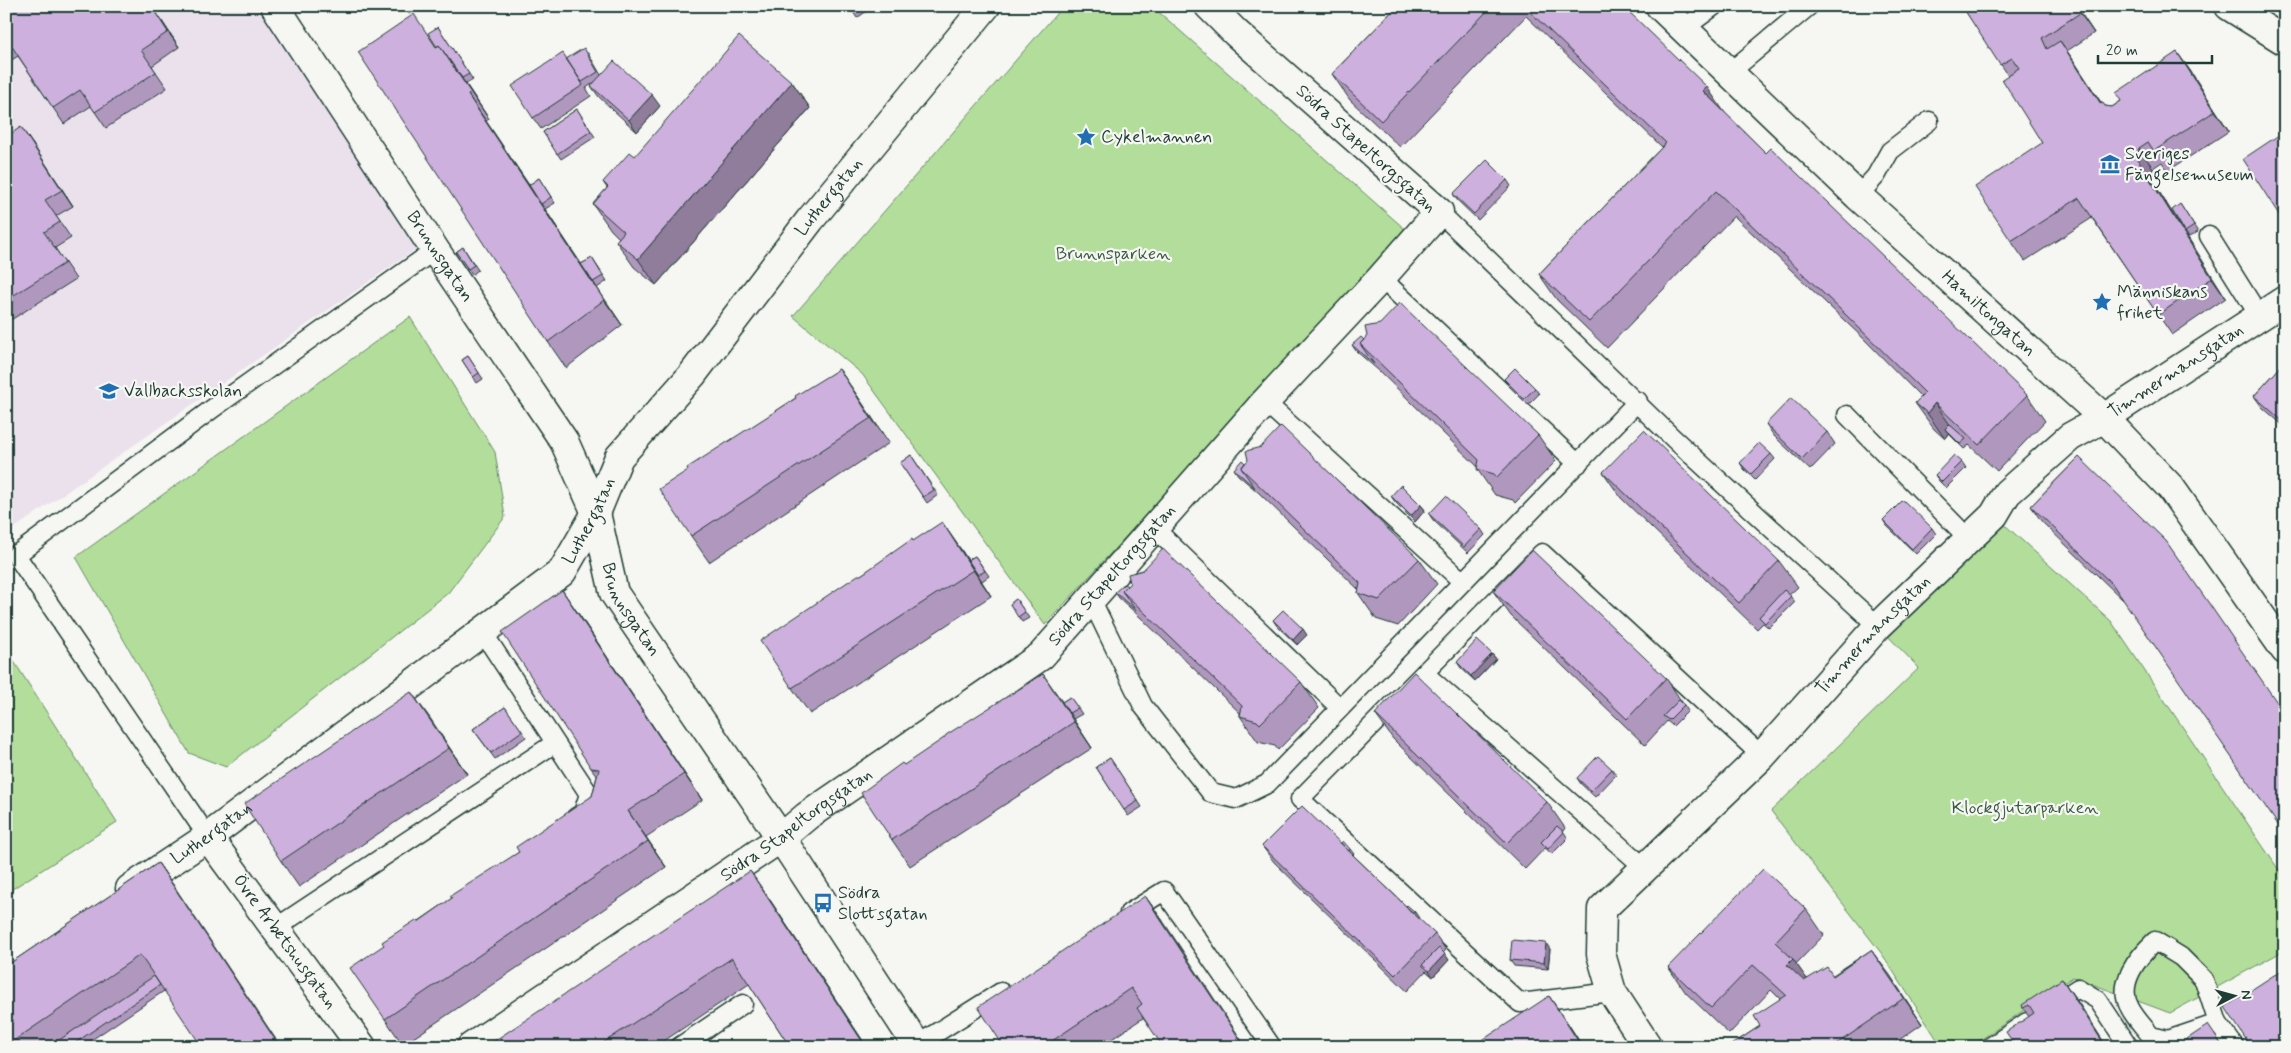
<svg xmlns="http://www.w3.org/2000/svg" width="2291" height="1053" font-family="Mynerve,sans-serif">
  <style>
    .built { fill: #eae1ec }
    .green { fill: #b2dd9a; stroke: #688d67 }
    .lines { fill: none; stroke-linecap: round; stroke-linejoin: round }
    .service-casing { stroke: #1f3d34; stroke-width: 21 }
    .minor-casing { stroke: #1f3d34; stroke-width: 31 }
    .service { stroke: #f6f6f2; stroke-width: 18 }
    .minor { stroke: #f6f6f2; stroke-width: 28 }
    .wall { fill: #b097be; stroke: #1f3d34 }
    .shaded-wall { fill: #907b9b; stroke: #1f3d34 }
    .building { fill: #cdb0dd; stroke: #1f3d34 }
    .labels { text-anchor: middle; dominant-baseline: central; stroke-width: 4.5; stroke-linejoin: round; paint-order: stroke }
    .poi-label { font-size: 18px; fill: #1f3d34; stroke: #f6f6f2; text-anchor: start }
    .street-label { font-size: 18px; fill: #1f3d34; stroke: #f6f6f2 }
    .park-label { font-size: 18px; fill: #3c5d48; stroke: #f6f6f2 }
  </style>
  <rect width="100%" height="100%" fill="#f6f6f2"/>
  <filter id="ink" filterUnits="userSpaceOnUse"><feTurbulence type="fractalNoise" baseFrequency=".02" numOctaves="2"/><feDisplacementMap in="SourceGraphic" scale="10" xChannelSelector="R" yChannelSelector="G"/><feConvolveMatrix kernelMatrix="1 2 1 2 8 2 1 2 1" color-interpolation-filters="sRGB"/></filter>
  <g filter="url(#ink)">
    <path class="built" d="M6 6H258L416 249 6 534Z"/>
    <path class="green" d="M1063 6H1152L1406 230 1045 625 862 374 793 316Z
      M410 317 495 452 505 517 448 593 226 767 189 753 76 557Z
      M1994 515 2111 621 2285 879V950L2170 1013 2073 977 1970 1047H1942L1882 954 1771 811 1919 668 1878 626Z
      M6 649 117 822 6 893Z"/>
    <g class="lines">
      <defs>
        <path id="service" d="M1683 29 1714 6
          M1730 72 1809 6
          M1858 196 1876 176 1890 151 1929 121
          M1439 212 1674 439 1878 626
          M2209 236 2260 317
          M1381 278 1578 464
          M1265 402 1463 582
          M1847 415 1969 539
          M1154 528 1340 708
          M1091 599 1143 706 1211 793 1236 799 1267 784 1638 401
          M482 631 589 794 583 813 576 817
          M1424 673 1645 868
          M208 837 16 555 212 409 435 250
          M1129 913 1164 891 1272 1047
          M274 929 555 743
          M1612 992 1520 1003 1300 799 1542 553 1762 756
          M2052 1005 2078 988 2098 1000 2129 1047
          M2218 1023 2168 1040 2151 1036C2144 1027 2135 1018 2130 1008 2116 984 2138 957 2155 941L2181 957 2204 980 2218 1023 2235 1047
          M917 1045 1001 992
          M679 1047 743 1004
          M1990 1047 2027 1022"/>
        <g id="minor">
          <path id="s1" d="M275 6 435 250 564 441 596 513 614 593 781 838 918 1047"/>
          <path id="s2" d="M1660 6 1858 196 2104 418 2171 488 2285 650"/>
          <path d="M2229 6 2285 41"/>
          <path id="s3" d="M208 837 362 1047"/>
          <path id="s4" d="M130 889 208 837 562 572 596 513 619 457 692 375 810 220 986 6"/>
          <path id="s5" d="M471 1047 781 838 807 816 1041 656 1265 402 1381 278 1439 212 1236 33 1209 6"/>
          <path id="s6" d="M1648 1047 1612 992 1601 954 1602 909 1762 756 1878 626 1994 515 2007 493 2070 437 2104 418 2285 300"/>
        </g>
      </defs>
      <use href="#service" class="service-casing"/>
      <use href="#minor" class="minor-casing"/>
      <use href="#service" class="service"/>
      <use href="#minor" class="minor"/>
    </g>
    <path class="wall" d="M6 6H152L179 47 152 66 167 88 106 128 91 106 64 124 18 56 7 63 6 62Z
      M404 6H421L409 14Z
      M849 6H874L857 18Z
      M1397 6H1623L1725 113 1766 153 2027 395 2045 421 1997 471 1969 445 1964 449 1949 434 1945 439 1934 429 1915 403 1921 397 1864 339 1734 216 1607 348 1557 300 1539 274 1662 147 1526 16 1400 147 1350 100 1332 74Z
      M1962 6H2076L2094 33 2067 51 2102 104 2105 106 2112 107 2121 101 2177 52 2191 72 2229 131 2168 171 2162 162 2153 168 2151 179 2226 298 2172 335 2092 218 2025 261 2011 241 2042 143 2008 75Z
      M2270 6H2285V15Z
      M438 27 473 80 466 84 489 119 486 121 529 185 539 178 555 203 545 209 581 264 592 258 607 281 597 288 622 325 566 368 548 342Z
      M588 53 601 75 660 106 637 132 599 97 591 86 595 82 586 88 591 96 541 129 533 118 566 59Z
      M792 82 810 108 656 285 634 267 616 241 619 238 611 230 593 204 607 188 603 182 635 156Z
      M577 109 595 137 561 159 543 132Z
      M6 137 32 143 73 206 56 216 71 238 55 248 76 279 6 323Z
      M1507 180 1511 186 1478 220 1457 200 1453 194Z
      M2180 204 2198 232 2189 237 2185 232Z
      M463 247 478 270 472 275 456 252Z
      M1364 340 1538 435 1556 461 1515 503 1513 500 1495 495 1477 469 1478 467 1378 370 1356 351 1352 345Z
      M468 356 483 379 477 383 462 360Z
      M2285 362V427L2262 407 2254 396Z
      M839 369 889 443 709 562 691 536 688 470Z
      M1504 379 1535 388 1539 394 1528 405 1508 385Z
      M1766 424 1827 432 1835 444 1810 470 1774 436Z
      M1771 454 1775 459 1755 480 1744 469 1740 463Z
      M911 455 938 495 927 503 900 463Z
      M2079 457 2123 600 2042 522 2031 506Z
      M1962 462 1966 468 1946 488 1939 481 1935 475Z
      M1245 463 1419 559 1437 584 1398 626 1376 619 1358 593 1359 590 1259 493 1238 475 1234 469Z
      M1603 472 1779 561 1798 587 1789 595 1795 602 1769 628 1763 623 1757 629 1621 498Z
      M1391 496 1421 505 1425 510 1415 522 1395 502Z
      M1429 514 1481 529 1485 535 1468 553 1433 520Z
      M1883 520 1932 528 1936 534 1916 554 1887 526Z
      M913 541 960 548 968 560 975 556 989 576 982 581 972 566 991 596 810 714 792 688 861 575Z
      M1127 586 1301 682 1319 708 1278 750 1275 746 1258 742 1240 716V713L1140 617 1119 598 1115 592Z
      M562 590 580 616 702 800 646 837 666 867 403 1045 385 1019 384 945 519 852 592 796 597 776 591 768Z
      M1493 591 1666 678 1688 711 1673 726 1667 721 1645 745 1511 616Z
      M1016 599 1029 618 1022 622 1010 604Z
      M1273 620 1307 635 1297 645 1277 626Z
      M1492 654 1496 659 1475 681 1461 668 1457 662Z
      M411 692 467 774 299 887 281 861Z
      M1070 697 1082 714 1073 719 1092 748 910 866 892 840 904 765 1062 702Z
      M505 707 526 737 495 759 473 729Z
      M1375 714 1547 802 1565 828 1563 831 1568 838 1552 854 1545 848 1525 869 1393 739Z
      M1110 758 1142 807 1128 816 1096 767Z
      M1612 769 1616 775 1595 797 1581 784 1577 778Z
      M1341 843 1350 849 1354 854 1353 855 1406 906 1415 912 1419 918 1418 919 1435 934 1446 950 1443 953 1449 960 1433 977 1426 971 1407 991 1274 862 1262 846Z
      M158 863 176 889 164 991 81 1047H6V966Z
      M1145 896 1163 921 1143 1018 1100 1047H1004Z
      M768 897 867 1047H790L749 984 655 1047H485Z
      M1806 909 1824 935 1796 964 1807 979 1833 975 1871 950 1922 1024 1889 1047H1728L1760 1026 1780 999 1771 990 1729 1034 1686 993 1668 967Z
      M1550 949 1548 969 1514 966 1510 960Z
      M2062 979 2107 1047H2016L2029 1017 2023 1008Z
      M1567 1022 1583 1047H1472Z"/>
    <path class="shaded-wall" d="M151 6H152L179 47 168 32Z
      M2075 6H2076L2094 33Z
      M2060 41 2074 61 2115 124 2101 104Z
      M439 45 457 71 489 119 471 93Z
      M2177 52 2191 72 2229 131 2215 111Z
      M792 82 810 108 656 285 638 259Z
      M1707 87 1725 113 1703 91Z
      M468 95 486 121 622 325 604 300Z
      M652 95 660 106 637 132 629 120Z
      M21 127 32 143 73 206 62 190Z
      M2139 148 2153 168 2151 179 2226 298 2212 278 2137 159Z
      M839 369 857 395 889 443 871 418Z
      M1935 403 1953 429H1945L1949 434 1945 439 1927 413Z
      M1421 505 1425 510 1415 522 1411 516Z
      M942 522 960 548 991 596 973 570Z
      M562 590 580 616 702 800 684 774Z
      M1303 629 1307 635 1297 645 1293 640Z
      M1492 654 1496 659 1475 681 1471 676Z
      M1043 674 1061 700 1092 748 1074 722Z
      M411 692 430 718 467 774 449 748Z
      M628 811 646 837 666 867 648 841Z
      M158 863 176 889 281 1047H280Z
      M750 871 768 897 867 1047H866Z
      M1145 896 1163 921 1246 1047H1245Z
      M1546 943 1550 949 1548 969 1544 963Z
      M1871 950 1890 975 1922 1024 1904 998Z
      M1445 954 1449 960 1433 977 1429 971Z
      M1793 959 1811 985 1806 991 1787 965Z
      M2062 979 2080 1005 2107 1047H2106Z
      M1549 996 1567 1022 1583 1047H1582L1580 1044Z"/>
    <path class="building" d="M6 6H151L168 32 141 50 156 72 95 112 80 90 53 108 7 39 6 40Z
      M1397 6H1492L1381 121 1332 74Z
      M1524 6H1623L1707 87 1703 91 1766 153 1771 148 2027 395 1979 445 1935 403 1927 413 1915 403 1925 393 1845 314 1716 191 1589 322 1539 274 1666 143Z
      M1962 6H2075L2080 13 2042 38 2047 49 2060 41 2101 104 2103 103 2105 106 2112 107 2121 101 2116 93 2177 52 2215 111 2154 151 2148 142 2139 148 2137 159 2212 278 2158 315 2079 198 2011 241 1975 187 2042 143 2002 79 2019 68 2012 58 2000 65Z
      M414 14 436 47 439 45 471 93 468 95 604 300 548 342 358 52Z
      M438 27 469 74 462 78 439 45 437 47 428 33Z
      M739 36 792 82 638 259 616 241 624 232 593 204 608 187 603 182 630 152 635 156Z
      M584 48 598 72 582 82 566 59Z
      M563 53 583 85 533 118 512 86Z
      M614 61 652 95 629 120 591 86Z
      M577 109 591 131 557 154 543 132Z
      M21 127 62 190 45 200 60 222 44 232 65 263 6 300V137Z
      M2279 135 2285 144V224L2243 159Z
      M1487 160 1507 180 1474 214 1453 194Z
      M539 178 551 197 541 204 529 185Z
      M2180 204 2194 226 2185 232 2172 210Z
      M463 247 474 265 468 269 456 252Z
      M592 258 603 276 593 282 581 264Z
      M1400 303 1538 435 1497 477 1494 474 1477 469 1479 460 1360 344 1367 336 1365 327 1380 324Z
      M1361 337 1364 340 1360 344 1374 364 1352 345Z
      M468 356 479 373 473 377 462 360Z
      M2285 362V423L2254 396Z
      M1515 368 1535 388 1524 399 1504 379Z
      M839 369 871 418 691 536 659 489 688 470 687 468 796 398 795 396Z
      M1791 398 1827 432 1802 459 1766 424Z
      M1949 424 1966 439 1960 444 1945 429Z
      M1281 426 1419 559 1379 600 1358 593 1360 583 1241 468 1248 460 1246 451 1261 447Z
      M1644 430 1779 561 1739 603 1603 472Z
      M1759 443 1771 454 1751 474 1740 463Z
      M911 455 934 490 923 497 900 463Z
      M1954 455 1962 462 1942 482 1935 475Z
      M2079 457 2166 541 2285 714V835L2113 585 2031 506Z
      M1242 460 1245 463 1241 468 1255 488 1234 469Z
      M1401 485 1421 505 1411 516 1391 496Z
      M1446 496 1481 529 1464 547 1429 514Z
      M1903 500 1932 528 1912 549 1883 520Z
      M942 522 973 570 792 688 760 641 858 575H861L912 539 913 541Z
      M1163 549 1301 682 1260 724 1257 721 1240 716 1242 706 1122 591 1130 583 1128 574 1143 570Z
      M1532 550 1666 678 1627 719 1493 591Z
      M975 556 985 571 978 575 968 560Z
      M1124 584 1127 586 1122 591 1136 611 1115 592Z
      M562 590 684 774 628 811 648 841 385 1019 350 968 384 945 382 942 416 920 418 922 452 898 450 896 519 852 516 847 592 796 599 769 591 768 502 632Z
      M1784 590 1791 596 1765 623 1759 617Z
      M1016 599 1025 612 1018 617 1010 604Z
      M1283 610 1303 629 1293 640 1273 620Z
      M1477 640 1492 654 1471 676 1457 662Z
      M1414 672 1547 802 1507 843 1375 714Z
      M1043 674 1074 722 892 840 861 793 902 763 904 765 944 738 946 735Z
      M411 692 449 748 281 861 244 804Z
      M1070 697 1078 708 1069 713 1062 702Z
      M1679 700 1684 705 1669 720 1663 716Z
      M505 707 522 731 491 753 473 729Z
      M1598 756 1612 769 1591 791 1577 778Z
      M1110 758 1138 801 1124 810 1096 767Z
      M1302 806 1435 934 1395 975 1262 846Z
      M1557 826 1564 832 1548 849 1541 842Z
      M1343 841 1350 849 1349 851 1341 843Z
      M158 863 280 1047H202L140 955 6 1046V966Z
      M1763 869 1806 909 1775 942 1793 959 1787 965 1804 981 1827 967 1833 976 1871 950 1904 998 1832 1047H1728L1760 1026 1754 1016 1786 995 1753 965 1711 1008 1668 967Z
      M750 871 866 1047H790L732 958 597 1047H485Z
      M1145 896 1245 1047H1163L1137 1008 1142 1004 1131 988 1043 1047H1004L978 1007Z
      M1407 905 1415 912 1413 914 1406 906Z
      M1512 940 1546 943 1544 963 1510 960Z
      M1439 948 1445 954 1429 971 1422 965Z
      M2285 968V1047H2251L2225 1007Z
      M154 976 160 985 69 1047H49Z
      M2062 979 2106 1047H2016L2006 1032 2034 1013 2029 1005 2023 1008 2022 1005Z
      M1549 996 1580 1044 1575 1047H1472Z
      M2208 1025 2223 1047H2175Z"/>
  </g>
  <defs>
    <symbol id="sight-bare" viewBox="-9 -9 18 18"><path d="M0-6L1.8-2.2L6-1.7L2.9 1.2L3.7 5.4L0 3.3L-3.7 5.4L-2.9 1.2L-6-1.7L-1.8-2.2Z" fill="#1f6fb2" stroke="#f6f6f2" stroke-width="2.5" paint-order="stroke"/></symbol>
    <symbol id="museum-bare" viewBox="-9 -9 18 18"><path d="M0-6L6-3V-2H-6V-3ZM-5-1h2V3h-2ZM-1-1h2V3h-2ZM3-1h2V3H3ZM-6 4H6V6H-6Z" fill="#1f6fb2" stroke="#f6f6f2" stroke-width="2.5" paint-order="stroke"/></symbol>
    <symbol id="school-bare" viewBox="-9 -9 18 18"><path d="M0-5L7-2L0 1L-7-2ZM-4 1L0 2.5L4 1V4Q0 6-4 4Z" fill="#1f6fb2" stroke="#f6f6f2" stroke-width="2.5" paint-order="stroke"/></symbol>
    <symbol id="bus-bare" viewBox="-9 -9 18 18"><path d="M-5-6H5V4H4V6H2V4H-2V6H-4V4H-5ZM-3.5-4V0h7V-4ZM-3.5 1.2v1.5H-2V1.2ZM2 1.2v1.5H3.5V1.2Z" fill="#1f6fb2" stroke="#f6f6f2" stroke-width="2.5" paint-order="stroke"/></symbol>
  </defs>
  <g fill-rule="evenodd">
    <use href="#sight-bare" x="1072" y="123" width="28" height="28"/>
    <use href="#museum-bare" x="2096" y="150" width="28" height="28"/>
    <use href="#sight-bare" x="2088" y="288" width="28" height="28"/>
    <use href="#school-bare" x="95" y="377" width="28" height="28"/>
    <use href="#bus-bare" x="809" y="889" width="28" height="28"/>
  </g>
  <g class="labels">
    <g class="poi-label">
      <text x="1101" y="137">Cykelmannen</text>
      <text x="2125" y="154">Sveriges<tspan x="2125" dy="21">Fängelsemuseum</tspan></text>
      <text x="2117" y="292">Människans<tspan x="2117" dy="21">frihet</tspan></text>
      <text x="124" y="391">Vallbacksskolan</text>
      <text x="838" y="893">Södra<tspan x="838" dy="21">Slottsgatan</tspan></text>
    </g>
    <g class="street-label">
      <text transform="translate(1366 149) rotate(42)">Södra Stapeltorgsgatan</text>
      <text stroke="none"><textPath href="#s4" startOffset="999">Luthergatan</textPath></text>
      <text stroke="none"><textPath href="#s1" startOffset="300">Brunnsgatan</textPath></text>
      <text stroke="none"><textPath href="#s2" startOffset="450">Hamiltongatan</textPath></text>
      <text stroke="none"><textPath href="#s6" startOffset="941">Timmermansgatan</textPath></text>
      <text stroke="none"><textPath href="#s4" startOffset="594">Luthergatan</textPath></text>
      <text stroke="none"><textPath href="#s5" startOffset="799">Södra Stapeltorgsgatan</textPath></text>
      <text stroke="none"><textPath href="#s1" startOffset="705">Brunnsgatan</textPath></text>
      <text stroke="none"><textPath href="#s6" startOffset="536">Timmermansgatan</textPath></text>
      <text stroke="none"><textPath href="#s5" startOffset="394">Södra Stapeltorgsgatan</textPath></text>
      <text stroke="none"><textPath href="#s4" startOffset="99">Luthergatan</textPath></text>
      <text stroke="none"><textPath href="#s3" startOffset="130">Övre Arbetshusgatan</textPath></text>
    </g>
    <g class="park-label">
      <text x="1113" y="254">Brunnsparken</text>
      <text x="2025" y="808">Klockgjutarparken</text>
    </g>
  </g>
  <rect width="2291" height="1053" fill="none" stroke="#f6f6f2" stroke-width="25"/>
  <rect x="12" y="12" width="2266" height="1028" fill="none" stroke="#1f3d34" stroke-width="2" filter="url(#ink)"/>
  <g transform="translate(2234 996) rotate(84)" stroke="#f6f6f2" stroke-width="4" paint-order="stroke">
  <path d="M0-4L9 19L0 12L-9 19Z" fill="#1f3d34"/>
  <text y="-8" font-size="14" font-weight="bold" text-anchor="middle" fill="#1f3d34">N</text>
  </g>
  <path d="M2098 55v8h114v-8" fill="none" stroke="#1f3d34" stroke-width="2.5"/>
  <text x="2106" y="55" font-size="15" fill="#1f3d34" stroke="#f6f6f2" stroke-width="4" paint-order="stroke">20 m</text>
</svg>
